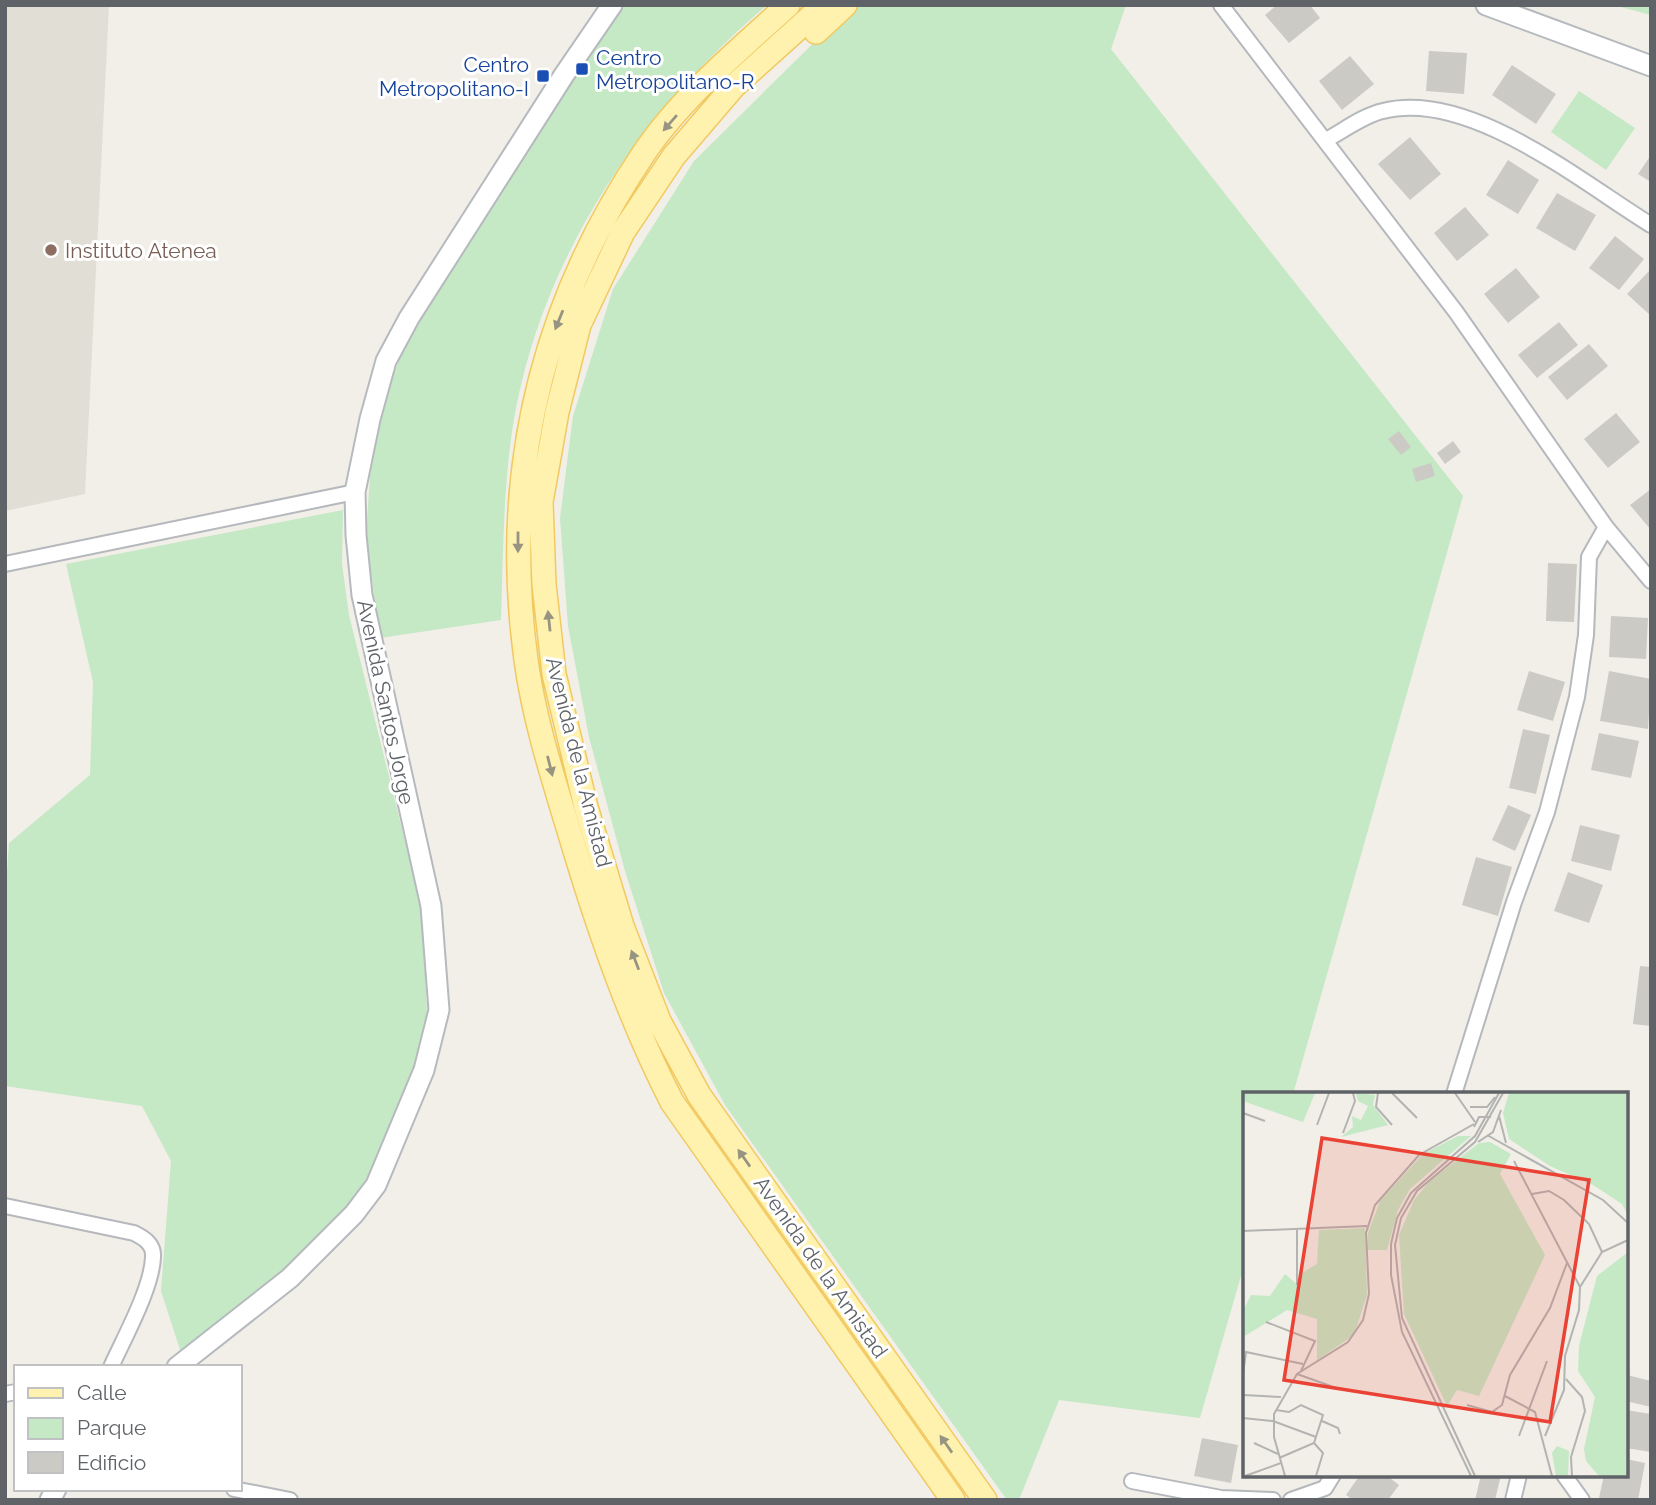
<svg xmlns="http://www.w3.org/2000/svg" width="1656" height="1505" font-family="Raleway,sans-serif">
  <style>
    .education { fill: #e1ded6 }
    .green { fill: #c5e8c5 }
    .building { fill: #cccac5 }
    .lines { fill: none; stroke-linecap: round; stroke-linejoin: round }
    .street-casing { stroke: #b5b8bc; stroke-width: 18 }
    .secondary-casing { stroke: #b6babf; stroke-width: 23 }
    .primary-casing { stroke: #f2c960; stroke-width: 26 }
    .street { stroke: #fff; stroke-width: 14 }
    .secondary { stroke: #fff; stroke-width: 19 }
    .primary { stroke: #fff2af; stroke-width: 23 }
    .oneway { fill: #979581 }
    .transit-dot { fill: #1a4fb4; stroke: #fff; stroke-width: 2.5 }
    .education-dot { fill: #8d6e63; stroke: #fff; stroke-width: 2.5 }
    .labels { text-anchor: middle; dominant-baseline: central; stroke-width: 6; stroke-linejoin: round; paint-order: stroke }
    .transit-label { font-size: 21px; fill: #164399; stroke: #fff; text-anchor: start }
    .education-label { font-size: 21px; fill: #785e54; stroke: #fff; text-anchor: start }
    .street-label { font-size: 21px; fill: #5f6368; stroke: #fff }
    .inset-road { fill: none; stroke: #b3b3b1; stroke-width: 2 }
    .view { fill: #ea4335; fill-opacity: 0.15; stroke: #ea4335; stroke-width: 3.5 }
    .inset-edge { fill: none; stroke: #5f6368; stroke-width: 3.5 }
  </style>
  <rect width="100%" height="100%" fill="#f1efe8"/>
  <path class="education" d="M5 5H109L85 494 5 511Z"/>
  <path class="green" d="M625 5H767C636 117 535 265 511 439 503 499 503 560 501 620L380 638 366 536 372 446 393 376 411 330 563 92Z
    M852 5H1126L1111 49 1463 496 1293 1094H1245V1262L1200 1418 1059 1400 1019 1500H1007L725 1105 664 993 625 871 589 737 568 626 560 518 573 416 613 289 694 161Z
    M1613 5H1651V15Z
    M1579 91 1635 128 1606 170 1551 132Z
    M343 510 342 564 349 615 422 910 427 1013 416 1067 381 1165 308 1251 181 1353 161 1291 171 1161 142 1106 5 1086V901L9 843 90 775 93 682 66 564Z"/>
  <path class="building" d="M1277 5H1310L1320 18 1289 43 1265 15Z
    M1429 51 1467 53 1464 94 1426 91Z
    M1350 56 1374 84 1342 110 1319 81Z
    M1512 65 1556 94 1536 124 1492 95Z
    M1410 137 1441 174 1410 200 1378 164Z
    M1651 155V182L1638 174Z
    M1508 160 1539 180 1518 214 1486 195Z
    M1557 193 1596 215 1575 251 1536 228Z
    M1465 207 1489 235 1457 261 1434 233Z
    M1615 236 1644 259 1619 290 1589 268Z
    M1516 268 1540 297 1508 323 1484 294Z
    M1651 269V316L1627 294Z
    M1559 322 1578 345 1537 378 1518 355Z
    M1589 344 1608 366 1567 400 1548 377Z
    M1616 413 1640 442 1608 468 1584 439Z
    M1399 431 1411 447 1401 455 1388 439Z
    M1453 441 1461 452 1445 464 1437 453Z
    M1431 463 1435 476 1416 482 1412 469Z
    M1651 489V530L1630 505Z
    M1548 563 1577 564 1574 622 1546 621Z
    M1611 616 1648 618 1646 659 1609 657Z
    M1529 671 1565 682 1553 721 1517 710Z
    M1609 671 1651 679 1648 729 1600 721Z
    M1523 729 1550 735 1536 794 1509 788Z
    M1599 733 1639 741 1631 778 1591 770Z
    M1508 805 1531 815 1515 851 1492 840Z
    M1580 825 1620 835 1611 871 1571 861Z
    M1476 857 1512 867 1498 916 1462 905Z
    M1568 872 1603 885 1589 923 1554 911Z
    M1640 966 1651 967V1026L1633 1024Z
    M1627 1375 1651 1381V1407L1626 1401Z
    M1626 1410 1651 1414V1452L1626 1448Z
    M1202 1438 1238 1445 1231 1483 1194 1476Z
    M1626 1459 1645 1463 1638 1500 1599 1498 1604 1475H1626Z
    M1360 1475H1386L1399 1485 1388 1500H1353L1346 1495Z
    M1481 1475H1501L1495 1500H1475Z"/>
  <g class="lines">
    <defs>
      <path id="street" d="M1221 5 1456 312 1606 527 1651 581
        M1326 140C1343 131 1364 115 1383 111 1469 89 1581 182 1651 225
        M5 564 355 492
        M1454 1094 1514 902 1547 812 1577 697 1586 635 1589 557 1606 527
        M5 1206 134 1233C144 1238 154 1244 153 1257 152 1288 124 1338 111 1367
        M5 1394 16 1392
        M1564 1475 1582 1500
        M1132 1481 1221 1498 1273 1500
        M234 1489 290 1500
        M1291 1500 1325 1488 1333 1475
        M1513 1500 1519 1475"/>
      <path id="secondary" d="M1486 5 1651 66
        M177 1367 290 1278 354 1214 376 1185 424 1070 439 1010 431 906 362 595 356 535 355 492 370 419 386 361 409 318 564 75 612 5
        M50 1500 56 1489"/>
      <path id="primary" d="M788 5C739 50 681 98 644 153 540 307 501 476 526 660 535 726 557 790 576 854 602 939 631 1022 672 1102L953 1500
        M824 5 734 86 674 156 623 232 579 325 557 412 541 502 544 584 554 674 586 807 622 926 659 1021 699 1095 985 1500
        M816 32 845 5"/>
    </defs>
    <use href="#street" class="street-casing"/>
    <use href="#secondary" class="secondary-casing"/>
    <use href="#primary" class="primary-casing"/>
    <use href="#street" class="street"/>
    <use href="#secondary" class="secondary"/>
    <use href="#primary" class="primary"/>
  </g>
  <defs><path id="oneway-solid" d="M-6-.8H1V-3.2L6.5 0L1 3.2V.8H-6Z" transform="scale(1.75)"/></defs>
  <g class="oneway">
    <use href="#oneway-solid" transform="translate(670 123) rotate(131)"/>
    <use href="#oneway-solid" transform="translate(559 320) rotate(112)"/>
    <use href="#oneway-solid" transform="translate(518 542) rotate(90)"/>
    <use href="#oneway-solid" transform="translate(549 621) rotate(-96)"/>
    <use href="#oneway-solid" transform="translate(550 766) rotate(76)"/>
    <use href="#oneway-solid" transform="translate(635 960) rotate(-111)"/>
    <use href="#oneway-solid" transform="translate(744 1158) rotate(-125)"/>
    <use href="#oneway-solid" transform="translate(946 1444) rotate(-125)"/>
  </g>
  <g class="transit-dot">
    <rect x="575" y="62" width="14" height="14" rx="3.5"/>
    <rect x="536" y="69" width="14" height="14" rx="3.5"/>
  </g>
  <circle class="education-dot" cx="51" cy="250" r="7"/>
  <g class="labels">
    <g class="transit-label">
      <text x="596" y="57">Centro<tspan x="596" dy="24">Metropolitano-R</tspan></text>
      <text x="529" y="64" text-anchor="end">Centro<tspan x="529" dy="24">Metropolitano-I</tspan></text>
    </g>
    <g class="education-label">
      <text x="65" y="250">Instituto Atenea</text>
    </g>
    <g class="street-label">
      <text transform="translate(386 702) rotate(78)">Avenida Santos Jorge</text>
      <text transform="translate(579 762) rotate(76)">Avenida de la Amistad</text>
      <text transform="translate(821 1267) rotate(55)">Avenida de la Amistad</text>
    </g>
  </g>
  <g transform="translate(1243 1092)">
    <rect width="385" height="385" fill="#f1efe8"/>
    <path d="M0 1H72L60 30 0 9ZM113 1 132 3 130 13 145 33 98 45 110 35 109 24 118 28 125 14 115 9ZM266 1H385V123L379 112 350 93 307 74 266 47 260 21ZM215 44H228L167 97 155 118 144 158H124L125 141 137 109 180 62ZM247 50 268 62 257 82 302 163 236 304 214 298 204 314 161 222 156 143 171 108 187 89 236 51ZM122 136 124 203 111 243 74 268V227L44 218 0 245 1 217 8 203 27 204 42 182 56 194 59 181 74 172 76 138ZM385 160V384H356L343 369 341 357 352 305 335 279 336 254 354 184ZM314 354 326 359 325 384H313L309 361Z" fill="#c5e8c5"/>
    <path class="inset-road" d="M135 1 133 15 149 33M149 1 174 26M212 1 232 30M227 15H244L252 5M0 21 22 29M256 24 263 51M74 33 86 1M231 35 236 25H248M100 41 112 9 110 1M244 43 360 108 385 131M235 50 250 40 258 18M271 69 337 195 336 218 322 264 321 298 302 344M289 102 306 99 321 108 346 132 359 160M0 139 124 134M54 193V137M337 195 359 160 385 148M23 230 72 249 58 279M0 282 3 260 60 272M54 282 96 297M323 287 339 305 342 319 328 365 329 384M0 303 38 305M262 304 292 320 309 384M224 313 249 320 259 313 267 283 307 216 324 171M33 318 46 320 58 313 80 323 71 351 36 366M0 326 30 329 73 345M79 329 95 336 97 342M276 344 304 269M11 351 35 362M71 351 80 361 73 384M2 384 38 371M42 384 31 345V322L54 282 105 250 120 228 126 202 123 141 132 113 176 63 231 32M228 384 159 240 148 183V152L154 126 168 101 232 44 256 1M232 384 159 226 152 153 158 126 174 99 232 50 260 1"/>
    <path class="view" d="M79 46 346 88 307 330 41 288Z"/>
    <rect width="385" height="385" class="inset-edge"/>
  </g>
  <rect width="1656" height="1505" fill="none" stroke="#5f6368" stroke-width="14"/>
  <rect x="14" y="1365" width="228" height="126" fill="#ffffff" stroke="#bfc1c3" stroke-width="2"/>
  <rect x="28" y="1388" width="35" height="10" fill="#fff2af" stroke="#bfc1c3" stroke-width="2"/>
  <text x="77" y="1400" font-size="21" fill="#5f6368">Calle</text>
  <rect x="28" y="1418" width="35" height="21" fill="#c5e8c5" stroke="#bfc1c3" stroke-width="2"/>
  <text x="77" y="1435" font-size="21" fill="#5f6368">Parque</text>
  <rect x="28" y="1452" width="35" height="21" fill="#cccac5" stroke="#bfc1c3" stroke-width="2"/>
  <text x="77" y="1470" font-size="21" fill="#5f6368">Edificio</text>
</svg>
